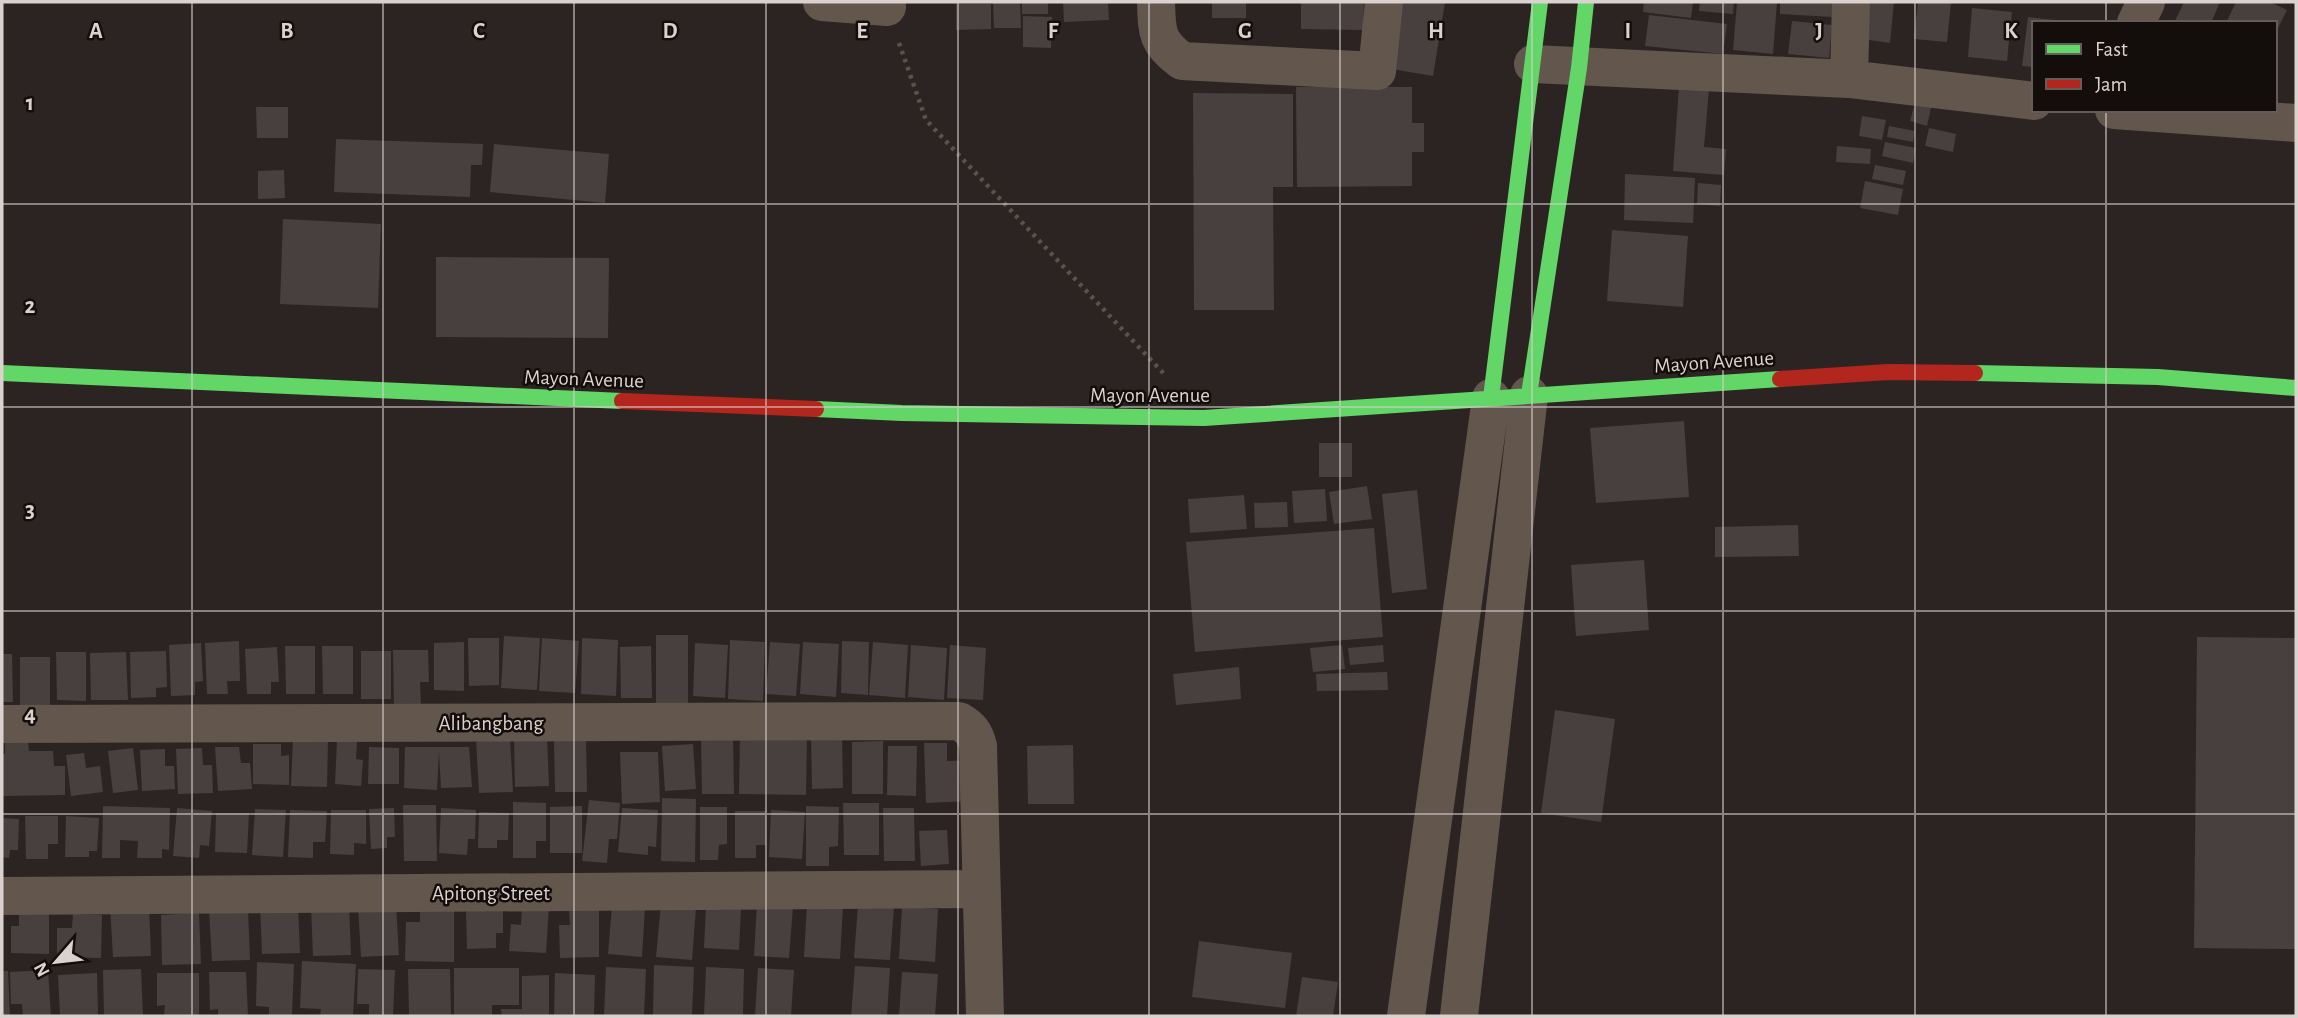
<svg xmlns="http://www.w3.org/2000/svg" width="2298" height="1018" font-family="'Alegreya Sans',sans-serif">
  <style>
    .building { fill: #47403e }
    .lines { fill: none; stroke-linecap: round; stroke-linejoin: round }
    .path { stroke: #5c524c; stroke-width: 4.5; stroke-dasharray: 3.5 5; stroke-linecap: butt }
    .street { stroke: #63564c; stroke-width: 38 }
    .fast { stroke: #63d668; stroke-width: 16 }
    .jam { stroke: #b3261e; stroke-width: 16 }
    .grid { fill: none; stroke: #dbd2cf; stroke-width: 2; stroke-opacity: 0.55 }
    .labels { text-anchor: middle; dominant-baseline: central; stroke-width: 5; stroke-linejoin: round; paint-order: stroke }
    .street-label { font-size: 21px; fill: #dbd2cf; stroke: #130d0b }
    .grid-label { font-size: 23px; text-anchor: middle; font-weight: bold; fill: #dbd2cf; stroke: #130d0b; stroke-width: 5; stroke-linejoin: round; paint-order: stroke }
  </style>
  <rect width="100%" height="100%" fill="#2c2422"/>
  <path class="building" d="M993 2H1020L1021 28H994Z
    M1022 2H1048V14H1022Z
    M1063 2H1108L1109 20 1064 22Z
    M1212 2H1246V18H1212Z
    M1301 2H1364L1363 30 1301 29Z
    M1391 2H1445L1433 76 1380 67Z
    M1644 2H1693L1691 18 1643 12Z
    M1700 2H1734L1733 14 1699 11Z
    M1737 2H1777L1773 54 1733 50Z
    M1780 2H1835L1833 17 1780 14Z
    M1866 2H1894L1890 43 1862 39Z
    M1918 2H1951L1947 42 1914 39Z
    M2184 2H2220L2211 23H2174Z
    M2236 2H2270L2287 10 2275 34V23H2226Z
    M956 4H991V29L956 30Z
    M1972 8 2012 12 2007 61 1968 57Z
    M1649 15 1727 24 1723 54 1645 46Z
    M1023 16 1052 17 1051 48 1023 47Z
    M2028 17 2065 21V23H2034V67L2022 66Z
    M1792 21 1832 25 1829 58 1788 54Z
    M1296 87H1412V123H1424V152H1412V186L1297 187Z
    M1679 87 1709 89 1704 147 1726 149 1724 175 1673 171Z
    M1193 93 1293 94V187H1273L1274 310H1194Z
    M1916 99 1932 103 1927 126 1910 121Z
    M256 107H288V138H257Z
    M1862 116 1886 120 1882 140 1859 136Z
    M1889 126 1915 131 1913 142 1887 137Z
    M1929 128 1956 134 1953 152 1925 146Z
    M336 139 483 144 482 165H471L470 197 334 192Z
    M1885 142 1916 148 1913 163 1882 156Z
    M494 144 609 154 605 203 490 192Z
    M1837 146 1871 149 1870 164 1836 162Z
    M1875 165 1906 171 1903 185 1872 179Z
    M284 170 285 198 258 199V171Z
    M1625 174 1695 178 1693 223 1624 220Z
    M1865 181 1903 189 1898 215 1860 208Z
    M1698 183 1721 185 1720 206 1697 204Z
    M283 219 381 224 378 308 280 304Z
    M1612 230 1688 236 1683 307 1607 301Z
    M436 257 609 258 608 338 436 337Z
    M1684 421 1689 497 1596 503 1590 428Z
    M1319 443H1352V477H1319Z
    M1367 486 1372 519 1334 524 1329 492Z
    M1325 489 1327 521 1294 523 1292 491Z
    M1417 490 1427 589 1392 593 1382 494Z
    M1244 495 1247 529 1190 533 1188 499Z
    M1287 502 1288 527 1255 528 1254 503Z
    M1798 525 1799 556 1715 557V527Z
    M1374 528 1383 637 1195 652 1186 542Z
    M1644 560 1649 630 1576 636 1571 565Z
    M656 635H688V703H656Z
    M504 636 540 638 537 690 501 688Z
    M2197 637 2296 638V949L2194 948Z
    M468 638H499V685L469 686Z
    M542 638 579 641 575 693 539 691Z
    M582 638 618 640 616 696 581 694Z
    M730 640 765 642 763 701 728 699Z
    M239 641 240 681H227L228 694H207L205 643Z
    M842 641 869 642 868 695 841 693Z
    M464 642V691L434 690V643Z
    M770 642 800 644 796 696 766 694Z
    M803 642 839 644 836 697 800 694Z
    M873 642 908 645 905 698 869 695Z
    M201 643 203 681 195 682V695L171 696 169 645Z
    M695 643 728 645 725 698 693 696Z
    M911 645 947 648 944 700 908 697Z
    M950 645 986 648 983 700 947 698Z
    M1342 645 1345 669 1313 672 1310 648Z
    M1383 645 1384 662 1350 665 1348 648Z
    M285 646H315V694H286Z
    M322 646H353V694H323Z
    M651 646 652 698H621L620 647Z
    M277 647 279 682H271V694H247L245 649Z
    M393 650H428L429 682H420L421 704 394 705Z
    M166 651 167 687 156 688V697L131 698 130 652Z
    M361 651H391V699H361Z
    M56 652H86V701L57 700Z
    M126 652 128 700H91L90 653Z
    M2 654H12L13 702H2Z
    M20 657H50V705H20Z
    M1239 667 1241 699 1176 705 1173 674Z
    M1387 672 1388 690 1317 691 1316 674Z
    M1555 710 1615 719 1601 822 1541 813Z
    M740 735 807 737 806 795 739 794Z
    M811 735H842L843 788 812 789Z
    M547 736 549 786 515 787 514 737Z
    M510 737 513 792 479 793 476 739Z
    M701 737H733L734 794H702Z
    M586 738 587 792H555L554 739Z
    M293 739 328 740 327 787 291 786Z
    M28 740 29 751H53L54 766H65V795L2 796V754H5V741Z
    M337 741 357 742 356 759 363 760 361 786 335 784Z
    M883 741V794H852V742Z
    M924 743H947V761L972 760 974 801 926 803Z
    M253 744H281V756L289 755V785L253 784Z
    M693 744 696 789 665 791 662 746Z
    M1073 745 1074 804H1028L1027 746Z
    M888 746H917L916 796 887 795Z
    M215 747H239L241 763H250L252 789 218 791Z
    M369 747 399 748V784H368Z
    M405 747H469L472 787 441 788 439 752 437 790 404 788Z
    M133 748 138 790 113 793 108 751Z
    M202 748 203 765H212L213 793 178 794 176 749Z
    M165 749V766H174L175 789 142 791 140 750Z
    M620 752H658L660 802 622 804Z
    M84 753 86 768 100 766 103 792 71 796 66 755Z
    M662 798 696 799 695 862 661 861Z
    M589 800 620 803 617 839H609L607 863 582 861Z
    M513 802 546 803V841H536V858H513Z
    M843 803H879V855H844Z
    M403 805H436L437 861H404Z
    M103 806 170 808 169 850 162 849V858H137L138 841 120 840V858H102Z
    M582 806V853H550V807Z
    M806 806 839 807 838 846 829 847V866H806Z
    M700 807H727V844L719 845 718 860H700Z
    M177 808 212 811 209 846 200 845 199 858 173 856Z
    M394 808 395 837H387V848L371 849 369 809Z
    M441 808 476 810 475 839H468L467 855 439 853Z
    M622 808 658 810 656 847 648 846V855L618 852Z
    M883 808H914L915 861H884Z
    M255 809 286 810 283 857 252 855Z
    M290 810 327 811 325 842H313V858L288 857Z
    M331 810H366V844L354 843V855L330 854Z
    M771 810 805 812 802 859 769 857Z
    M735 811H766V845H756V858H735Z
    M479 812 509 813 508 840H497V848H478Z
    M216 813H249L247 853 215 852Z
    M25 816H58V844H48V859H26Z
    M66 816 99 818 97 851H89V857H65Z
    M2 818 19 819 18 850H10L9 858 2 857Z
    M947 830 949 864 921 866 919 831Z
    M298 903 300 953 262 954 260 904Z
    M522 903 549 905 546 953 509 951 511 924 521 925Z
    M757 903 793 906 789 958 754 956Z
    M349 904 351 955 313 956 311 906Z
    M661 904 696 907 692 960 656 957Z
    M807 904 843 906 840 959 804 957Z
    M149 905 151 956 113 957 110 906Z
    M396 905 399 955 361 957 358 906Z
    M858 905 894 907 890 960 854 958Z
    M420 906H454V962L405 961 406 922H420Z
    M612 906 645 908 642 957 608 954Z
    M706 906 741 908 739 950 704 948Z
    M902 907 938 909 935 962 899 959Z
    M248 909 250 960 212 961 209 910Z
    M503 909V933H496V948L467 949 466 910Z
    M599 909V957L560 958 559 925H570L569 910Z
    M19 911H49V954L11 953V926H19Z
    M199 913 201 964 162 965 161 915Z
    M73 914 102 915 101 958 57 957V928H72Z
    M1199 941 1292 953 1285 1008 1192 997Z
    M302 961 356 964 353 1016H320L321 1009 300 1008Z
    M257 962 294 964 292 1016H269V1007L256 1006Z
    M654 965 694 967 692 1016H653Z
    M855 966 890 968 887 1016H851Z
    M606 967 646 969 644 1016H604Z
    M706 967 744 969 743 1016H704Z
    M454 968H519V1005H492V1015H454Z
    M758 968 794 970 791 1016H755Z
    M141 969 143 1016H104L103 970Z
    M358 969 395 970 393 1016H369V1004H357Z
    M408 969H450L451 1016H409Z
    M48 970 51 1016H23L22 1004H11L10 972Z
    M2 971H8L10 1016H2Z
    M209 972H246L248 1016H218V1009L210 1010Z
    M902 972 938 974 935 1016H899Z
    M97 973 98 1016H60L58 975Z
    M157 973H199V1016H164L165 1005 157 1006Z
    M555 973 595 975 594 1016H554Z
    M549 975V1016H502L501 1009H522V976Z
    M1302 977 1338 982 1333 1016H1296Z"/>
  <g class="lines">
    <path class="path" d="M899 43 926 120 1166 376"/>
    <path class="street" d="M822 2 887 7 886 2
      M1156 2C1157 32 1156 42 1182 61L1377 71 1384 2
      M2136 23 2146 2
      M1533 64 1849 79 2034 101
      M1849 79 1851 2
      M2114 110 2296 123
      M2 724 959 721C971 728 975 734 978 746L985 1016
      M2 896 980 889
      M1406 1016 1491 398
      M1459 1016 1529 395"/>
    <path class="fast" d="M2 373 622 401
      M1975 373 2158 377 2296 388
      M1529 395 1579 68 1586 2
      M1491 398 1540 2
      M816 409 902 413 1204 418 1780 379"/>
    <path class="jam" d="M1780 379 1888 372 1975 373
      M622 401 816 409"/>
  </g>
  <path class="grid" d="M192 2V1016M383 2V1016M574 2V1016M766 2V1016M958 2V1016M1149 2V1016M1340 2V1016M1532 2V1016M1723 2V1016M1915 2V1016M2106 2V23M2106 110V1016M2 204H2296M2 407H2296M2 611H2296M2 814H2296"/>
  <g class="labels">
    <g class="street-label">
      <text transform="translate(1714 362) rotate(-4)">Mayon Avenue</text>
      <text transform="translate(584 379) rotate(2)">Mayon Avenue</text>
      <text x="1150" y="395">Mayon Avenue</text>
      <text x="491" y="723">Alibangbang</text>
      <text x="491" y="893">Apitong Street</text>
    </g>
  </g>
  <g class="grid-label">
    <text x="96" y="38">A</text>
    <text x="287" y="38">B</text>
    <text x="479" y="38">C</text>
    <text x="670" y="38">D</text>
    <text x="862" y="38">E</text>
    <text x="1053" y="38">F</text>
    <text x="1245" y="38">G</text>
    <text x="1436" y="38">H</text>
    <text x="1628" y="38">I</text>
    <text x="1819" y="38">J</text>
    <text x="2011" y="38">K</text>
    <text x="30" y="110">1</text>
    <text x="30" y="313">2</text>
    <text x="30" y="517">3</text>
    <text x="30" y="721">4</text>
  </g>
  <rect width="2298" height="1018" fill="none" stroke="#dbd2cf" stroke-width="7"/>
  <rect x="2032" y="21" width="245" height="91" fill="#130d0b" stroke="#635c59" stroke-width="2"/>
  <rect x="2046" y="44" width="35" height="10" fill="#63d668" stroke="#635c59" stroke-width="2"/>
  <text x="2095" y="56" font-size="21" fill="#dbd2cf">Fast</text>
  <rect x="2046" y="79" width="35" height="10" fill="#b3261e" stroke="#635c59" stroke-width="2"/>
  <text x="2095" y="91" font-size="21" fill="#dbd2cf">Jam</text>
  <g transform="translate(56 962) rotate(242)" stroke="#130d0b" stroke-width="5" paint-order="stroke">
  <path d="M0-5L12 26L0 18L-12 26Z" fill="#dbd2cf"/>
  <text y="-10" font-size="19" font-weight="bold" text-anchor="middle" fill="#dbd2cf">N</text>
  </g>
</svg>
